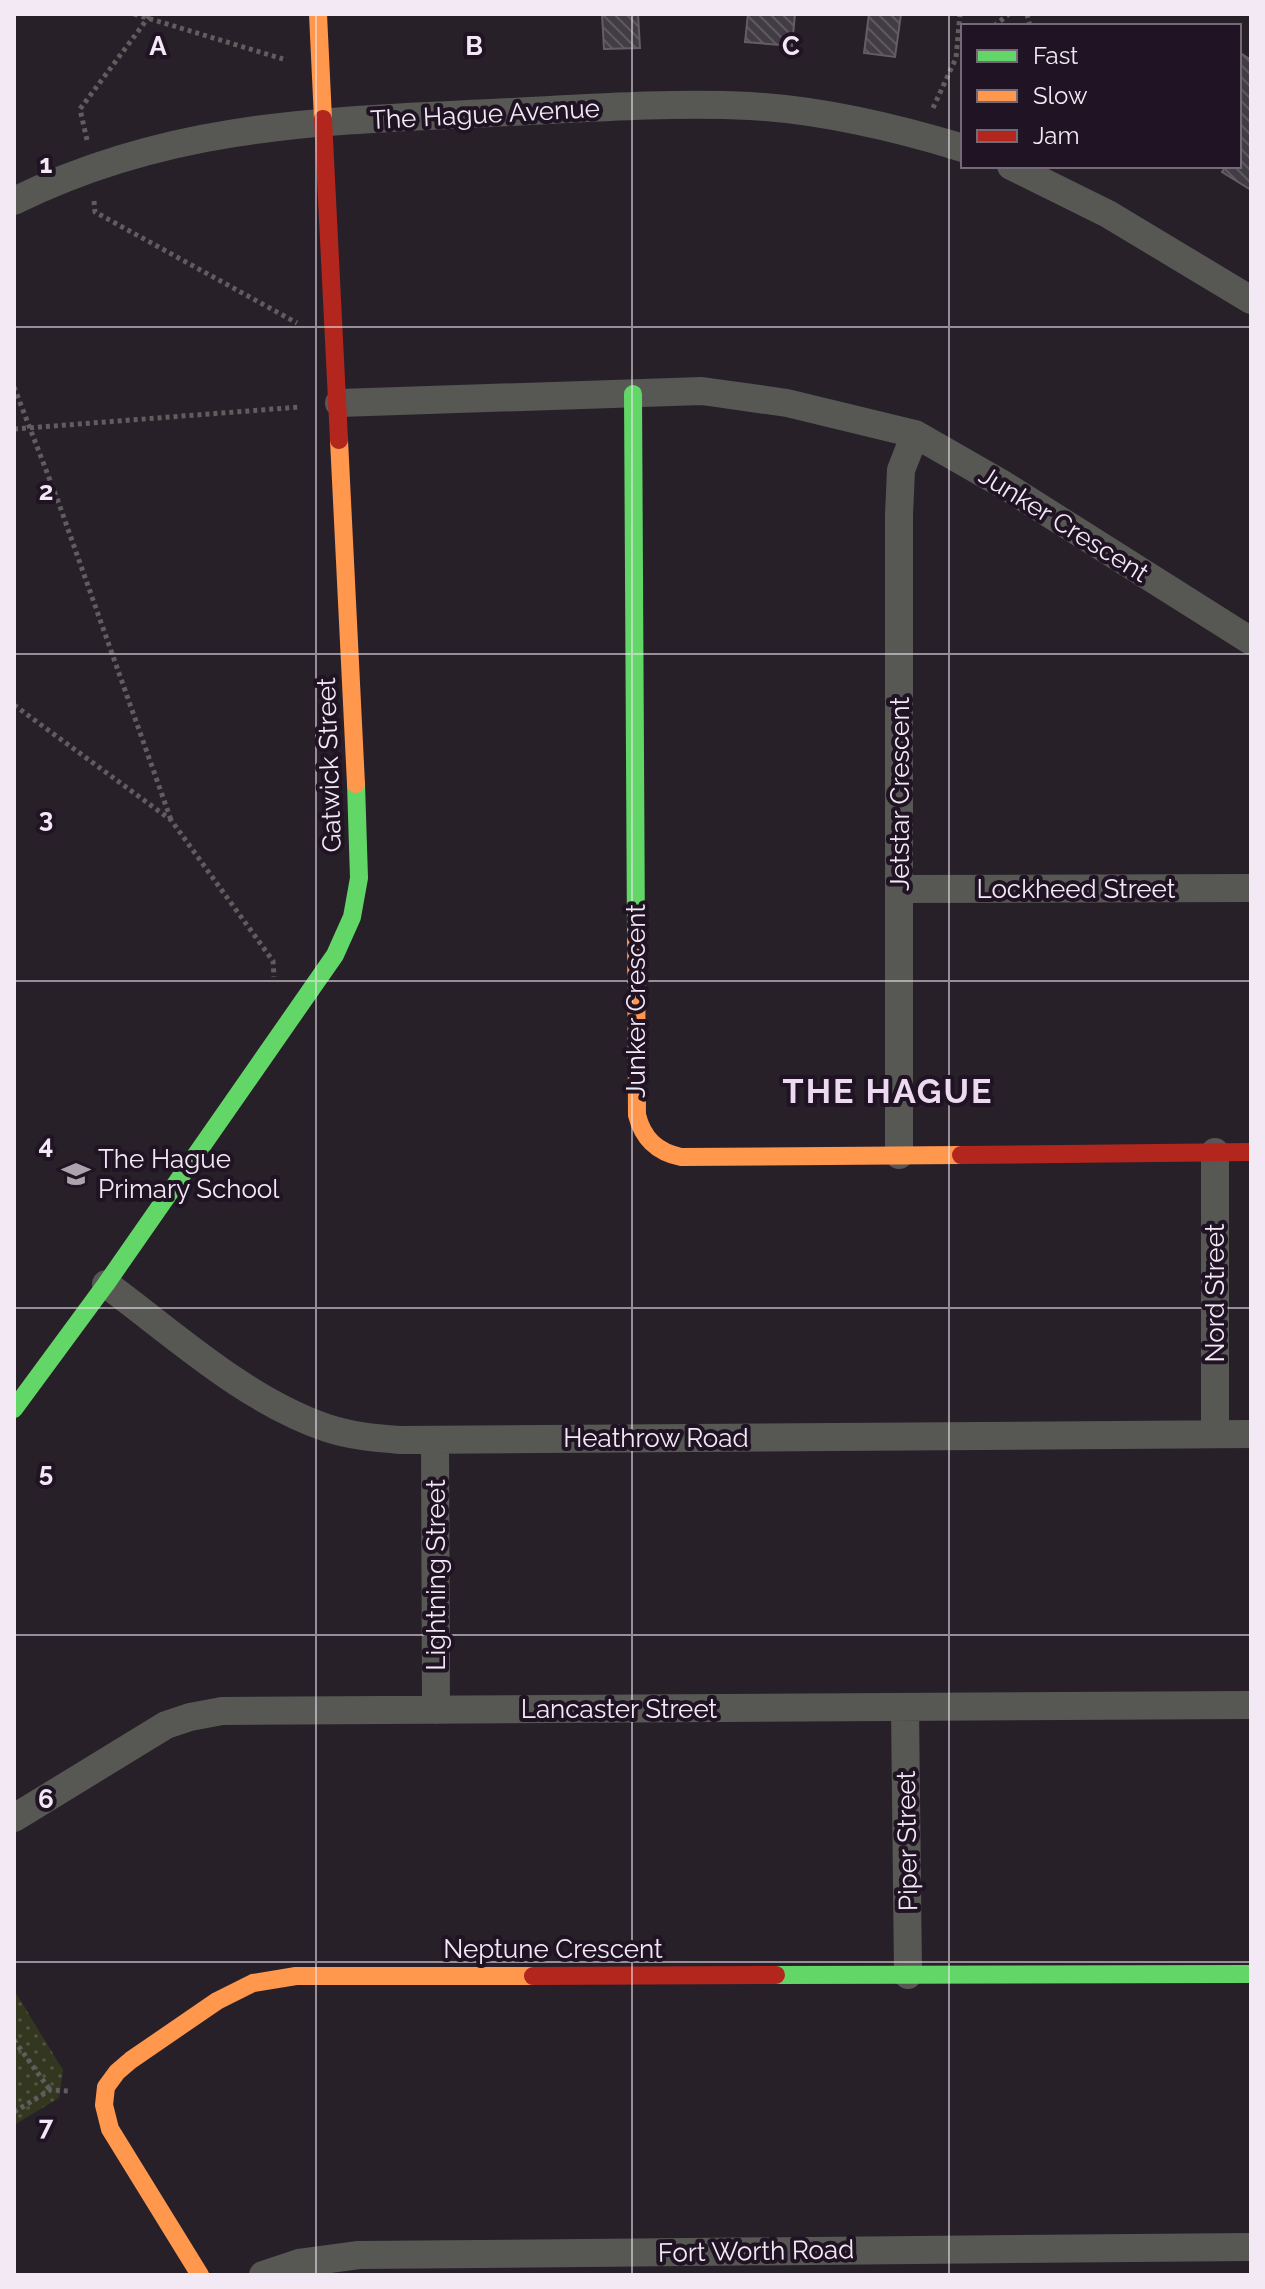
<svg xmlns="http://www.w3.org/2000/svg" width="1265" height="2289" font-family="Raleway,sans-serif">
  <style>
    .grass { fill: url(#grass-dots) }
    .building { fill: url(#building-back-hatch); stroke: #645d66; stroke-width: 2 }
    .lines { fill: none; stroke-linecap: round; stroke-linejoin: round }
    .path { stroke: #5f5d5d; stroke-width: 5; stroke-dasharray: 4 4; stroke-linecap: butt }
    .street { stroke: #575854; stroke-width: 28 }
    .fast { stroke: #63d668; stroke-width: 18 }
    .slow { stroke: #ff974d; stroke-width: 18 }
    .jam { stroke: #b3261e; stroke-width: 18 }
    .grid { fill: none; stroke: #f2e9f4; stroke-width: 2; stroke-opacity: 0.55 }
    .labels { text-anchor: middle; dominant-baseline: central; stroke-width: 8; stroke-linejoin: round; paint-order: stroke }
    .street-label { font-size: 26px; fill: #f2e9f4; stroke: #201324 }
    .poi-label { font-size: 26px; fill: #f2e9f4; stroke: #201324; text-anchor: start }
    .district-label { font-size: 34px; font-weight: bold; letter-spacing: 2px; fill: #eddaf1; stroke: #201324 }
    .grid-label { font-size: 26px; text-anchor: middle; font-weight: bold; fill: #f2e9f4; stroke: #201324; stroke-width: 8; stroke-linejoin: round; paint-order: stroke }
  </style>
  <defs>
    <pattern id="grass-dots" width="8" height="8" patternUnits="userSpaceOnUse" patternTransform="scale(2)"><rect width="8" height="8" fill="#34371f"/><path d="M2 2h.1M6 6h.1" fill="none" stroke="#525440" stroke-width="1.8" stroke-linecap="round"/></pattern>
    <pattern id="building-back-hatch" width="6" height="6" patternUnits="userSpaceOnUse" patternTransform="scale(2)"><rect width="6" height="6" fill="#423d44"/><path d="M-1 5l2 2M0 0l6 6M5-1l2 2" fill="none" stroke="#5e5960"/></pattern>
  </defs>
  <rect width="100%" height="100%" fill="#272029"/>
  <path class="grass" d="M14 1990 63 2070 59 2098 14 2125Z"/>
  <path class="building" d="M602 14H638L640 48 604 49Z
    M748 14H795L792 46 745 42Z
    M869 14H901L895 57 864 53Z
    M1239 52 1251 60V190L1222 172 1226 166H1239Z"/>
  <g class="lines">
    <path class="path" d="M134 14 283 59
      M1027 14 1030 26
      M994 26 1009 14
      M933 108 956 58 960 14
      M87 140 80 109 151 14
      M94 201 95 212 297 323
      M14 387 58 501 171 820
      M14 429 300 407
      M14 705 171 820 273 961 274 977
      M14 2040 50 2090
      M14 2112 50 2090 68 2091"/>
    <path class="street" d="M1011 166 1108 214 1251 300
      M14 201C170 124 321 121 491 113 577 109 664 102 750 106 823 110 894 127 963 148
      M339 403 702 391 787 403 915 434 1004 485 1251 641
      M900 889 1251 888
      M899 1155V515L901 470 915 434
      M106 1284C175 1335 245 1400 327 1428 351 1436 375 1438 400 1440L1251 1434
      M1215 1434V1152
      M435 1440 436 1710
      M905 1707 908 1975
      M14 1818 166 1725 190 1717 222 1711 1251 1705
      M263 2275 299 2263 359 2255 1251 2247"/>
    <path class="fast" d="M633 394 636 937
      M14 1409 106 1284 335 955 352 917 359 878 356 784
      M776 1975 1251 1974"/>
    <path class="slow" d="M318 14 323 119
      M339 440 356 784
      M636 937 637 1115C643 1139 657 1152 681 1157L961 1155
      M200 2275 110 2129 104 2105 106 2087 117 2072 131 2060 217 2001 253 1983 296 1976H533"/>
    <path class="jam" d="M323 119 339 440
      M961 1155 1251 1152
      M533 1976 776 1975"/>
  </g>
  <path class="grid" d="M316 14V2275M632 14V2275M949 14V2275M14 327H1251M14 654H1251M14 981H1251M14 1308H1251M14 1635H1251M14 1962H1251"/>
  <defs>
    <symbol id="school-bare" viewBox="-9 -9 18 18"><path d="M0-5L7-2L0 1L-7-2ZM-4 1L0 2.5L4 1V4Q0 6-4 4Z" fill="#aba3ad" stroke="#201324" stroke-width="2.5" paint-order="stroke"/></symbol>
  </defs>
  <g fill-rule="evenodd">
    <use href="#school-bare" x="56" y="1154" width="40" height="40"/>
  </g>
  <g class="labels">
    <g class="street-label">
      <text transform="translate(485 114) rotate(-3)">The Hague Avenue</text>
      <text transform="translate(1064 524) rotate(32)">Junker Crescent</text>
      <text transform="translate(329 765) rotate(-92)">Gatwick Street</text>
      <text transform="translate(900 794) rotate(-90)">Jetstar Crescent</text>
      <text x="1076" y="889">Lockheed Street</text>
      <text transform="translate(636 1001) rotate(-90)">Junker Crescent</text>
      <text transform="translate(1215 1293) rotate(-90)">Nord Street</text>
      <text x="656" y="1438">Heathrow Road</text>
      <text transform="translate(436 1575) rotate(-90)">Lightning Street</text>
      <text x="619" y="1709">Lancaster Street</text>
      <text transform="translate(907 1841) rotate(-91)">Piper Street</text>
      <text x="553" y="1949">Neptune Crescent</text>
      <text transform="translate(756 2251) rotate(-1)">Fort Worth Road</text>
    </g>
    <g class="poi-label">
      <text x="98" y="1159">The Hague<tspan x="98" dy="30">Primary School</tspan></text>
    </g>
    <g class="district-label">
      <text x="888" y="1091">THE HAGUE</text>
    </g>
  </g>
  <g class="grid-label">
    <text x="158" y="55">A</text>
    <text x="474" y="55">B</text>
    <text x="791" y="55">C</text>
    <text x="46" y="173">1</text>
    <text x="46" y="500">2</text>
    <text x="46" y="827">3</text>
    <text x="46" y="1154">4</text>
    <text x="46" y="1481">5</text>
    <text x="46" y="1808">6</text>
    <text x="46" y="2135">7</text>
  </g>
  <rect width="1265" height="2289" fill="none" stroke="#f2e9f4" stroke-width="32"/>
  <rect x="961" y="24" width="280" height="144" fill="#201324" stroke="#746977" stroke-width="2"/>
  <rect x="977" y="50" width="40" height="12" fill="#63d668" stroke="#746977" stroke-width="2"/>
  <text x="1033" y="64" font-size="24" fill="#f2e9f4">Fast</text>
  <rect x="977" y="90" width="40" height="12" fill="#ff974d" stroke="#746977" stroke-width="2"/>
  <text x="1033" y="104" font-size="24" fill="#f2e9f4">Slow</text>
  <rect x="977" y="130" width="40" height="12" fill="#b3261e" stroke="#746977" stroke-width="2"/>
  <text x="1033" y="144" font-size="24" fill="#f2e9f4">Jam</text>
</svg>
